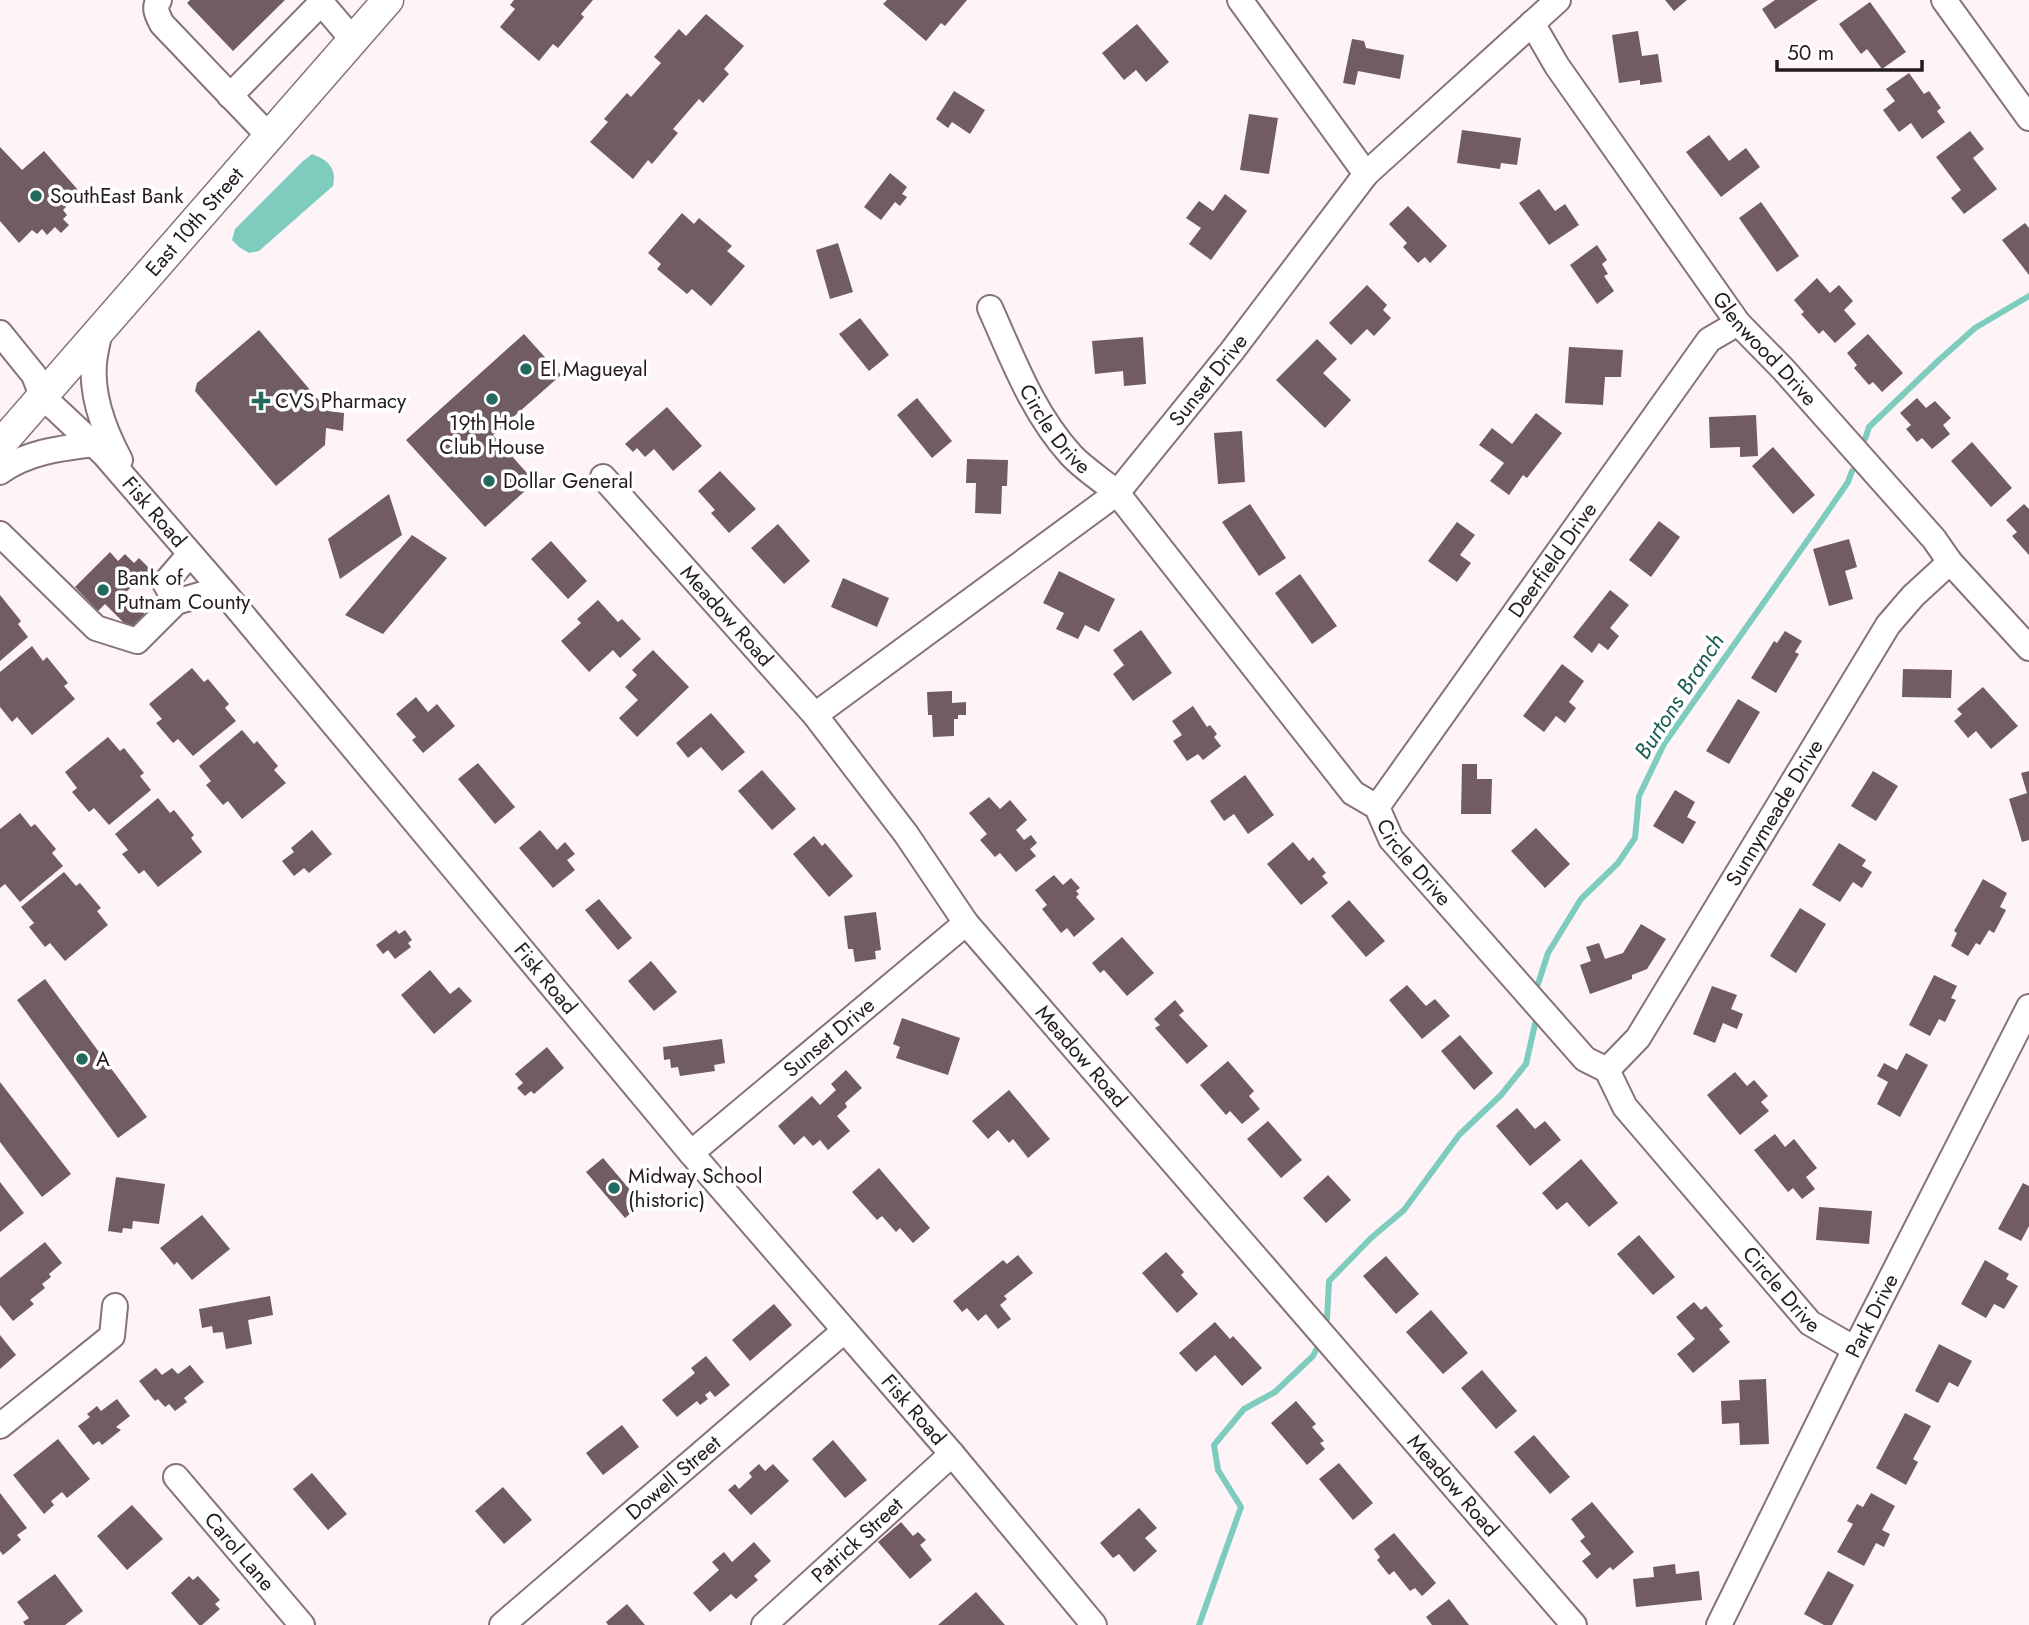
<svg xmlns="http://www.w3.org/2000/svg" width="2029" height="1625" font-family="Jost,sans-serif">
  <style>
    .water { fill: #7eccbe }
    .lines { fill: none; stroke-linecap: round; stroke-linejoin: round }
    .stream { stroke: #7eccbe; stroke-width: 6 }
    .building { fill: #705c62 }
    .minor-casing { stroke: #877279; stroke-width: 28 }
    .major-casing { stroke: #877279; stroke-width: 33 }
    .minor { stroke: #fff; stroke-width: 24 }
    .major { stroke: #fff; stroke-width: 30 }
    .poi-dot { fill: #22695e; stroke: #fff; stroke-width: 2.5 }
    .labels { text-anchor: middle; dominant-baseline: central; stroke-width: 7; stroke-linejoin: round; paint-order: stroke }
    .poi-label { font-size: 21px; fill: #231b1d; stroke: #fff; text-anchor: start }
    .street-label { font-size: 21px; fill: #231b1d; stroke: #fff }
    .water-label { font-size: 23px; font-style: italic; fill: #1b5c52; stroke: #fff }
  </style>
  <rect width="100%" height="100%" fill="#fef4f7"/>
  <path class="water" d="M312 154C328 160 337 168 333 186L259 251 249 253 239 247 232 240 235 229 302 162Z"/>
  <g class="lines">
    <path class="stream" d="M1865 439 1869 427 1938 361 1975 328 2029 296
      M1538 984 1548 953 1581 899 1618 863 1635 838 1639 796 1664 744 1817 527 1848 482 1852 471
      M1327 1319 1329 1281 1371 1238 1404 1210 1459 1135 1501 1095 1526 1064 1535 1024
      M1199 1625 1241 1507 1218 1470 1214 1445 1244 1409 1275 1392 1313 1356 1316 1350"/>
  </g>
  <path class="building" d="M190 0H285L233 51 187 3Z
    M514 0H593L581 14 584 17 558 48 553 44 539 61 500 27 515 9 510 5Z
    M887 0H967L945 26 941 23 926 41 883 4Z
    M1665 0H1687L1674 11Z
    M1775 0H1818L1775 29 1762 9Z
    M1870 2 1906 52 1882 69 1867 49 1861 54 1839 24Z
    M706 14 744 46 724 69 729 74 703 103 699 99 673 129 678 133 652 164 648 160 633 179 590 142 608 122 604 119 627 93 631 97 661 63 654 57 679 29 686 36Z
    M1137 24 1169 62 1146 82 1136 70 1124 80 1102 53Z
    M1638 31 1642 56 1658 54 1662 82 1640 85V80L1619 83 1612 35Z
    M1352 39 1364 41 1366 48 1404 55 1400 79 1358 71 1355 85 1343 83Z
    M1909 73 1924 94 1929 91 1941 108 1937 111 1945 122 1922 139 1911 123 1899 132 1883 110 1895 101 1886 89Z
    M954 91 985 110 970 134 952 122 948 128 936 119Z
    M1249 114 1278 118 1269 174 1240 170Z
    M1462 130 1521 138 1517 165 1501 163 1500 169 1457 163Z
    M1970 131 1984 149 1973 158 1997 189 1964 214 1951 198 1961 190 1936 157Z
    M1709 135 1729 161 1746 148 1760 167 1721 197 1686 152Z
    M0 147 22 170 44 151 78 190 65 203 67 206 63 210 67 215 63 219 69 225 61 233 55 227 47 235 42 229 37 234 32 230 19 243 0 221Z
    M890 173 907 187 902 194 907 197 900 206 895 202 881 220 864 207Z
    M1539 189 1555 211 1565 204 1579 225 1549 245 1519 203Z
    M1225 194 1247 211 1211 260 1189 244 1201 228 1186 218 1199 201 1213 211Z
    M1761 202 1799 256 1777 272 1739 218Z
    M1408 206 1447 246 1430 263 1425 257 1418 263 1403 247 1407 243 1389 224Z
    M682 213 694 224 699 218 732 246 727 251 745 266 711 306 692 289 687 294 657 269 661 264 648 253Z
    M2025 223 2029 228V275L2002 240Z
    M838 243 853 292 830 299 816 250Z
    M1597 245 1607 260 1602 264 1608 274 1604 276 1614 291 1597 304 1570 265Z
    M1817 278 1830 293 1839 285 1853 301 1844 310 1856 324 1835 343 1823 330 1819 334 1801 314 1804 312 1794 300Z
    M1367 285 1387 305 1383 310 1391 318 1374 336 1367 329 1351 345 1329 323Z
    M860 318 889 355 869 371 839 334Z
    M259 330 328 411 344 413 343 431 326 428 325 445 276 486 195 391 197 383Z
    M524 334 561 375 493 435 535 482 485 527 406 440Z
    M1868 334 1903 373 1882 392 1873 382 1869 385 1854 368 1857 365 1847 353Z
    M1143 337 1146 384 1124 386 1123 371 1095 374 1092 341Z
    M1317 339 1337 359 1323 373 1351 400 1325 428 1276 380Z
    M1569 347 1623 350 1621 377H1605L1603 405 1565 403Z
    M917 398 952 441 932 458 897 415Z
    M1917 398 1926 408 1935 401 1951 418 1943 425 1950 434 1932 449 1922 438 1917 442 1906 429 1911 425 1900 413Z
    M667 407 702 446 673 471 654 449 645 457 637 448 633 452 625 444Z
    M1536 413 1562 433 1527 478 1523 475 1509 495 1490 481 1504 463 1479 445 1492 428 1512 444Z
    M1756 415 1758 456 1740 457V447L1710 448 1709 417Z
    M1242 431 1245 482 1218 484 1214 433Z
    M1972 442 2012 488 1991 507 1951 461Z
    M1773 447 1815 495 1793 514 1752 466Z
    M967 459 1008 460 1007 486H1002L1001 514 975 513 976 483H966Z
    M720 471 756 509 729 533 711 513 715 510 698 491Z
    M389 494 402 535 340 579 328 539Z
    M1250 504 1286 558 1259 576 1222 522Z
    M2024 504 2029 509V555L2012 536 2017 532 2006 520Z
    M1659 521 1680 537 1651 577 1629 560Z
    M1457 522 1475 535 1460 555 1471 563 1457 582 1428 561Z
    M778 524 810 561 784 584 751 548Z
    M412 535 447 558 383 634 345 615Z
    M1849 539 1857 567 1845 571 1853 599 1829 606 1813 549Z
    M551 541 587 581 568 599 531 559Z
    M110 552 118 561 125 554 134 563 139 558 150 569 124 594 149 618 134 633 105 604 98 611 75 587Z
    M1059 571 1115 599 1099 632 1085 625 1078 639 1056 629 1064 613 1043 603Z
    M1300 574 1337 626 1312 644 1275 593Z
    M843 578 889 598 877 627 831 607Z
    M1610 590 1629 605 1610 628 1619 636 1608 650 1599 643 1592 653 1573 637Z
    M0 595 21 621 18 624 28 637 0 661Z
    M598 600 618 622 622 619 641 639 620 658 613 650 589 672 561 641 581 623 577 619Z
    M1141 630 1172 673 1133 701 1113 674 1124 665 1113 650Z
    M1785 631 1802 641 1795 652 1799 654 1776 693 1751 678 1774 641 1777 643Z
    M32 646 43 661 47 657 68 683 64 686 75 699 32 735 17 717 12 722 0 707V672Z
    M653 650 689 687 637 737 619 718 638 700 625 687 637 675 632 670Z
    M1562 664 1584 681 1569 702 1576 708 1565 723 1556 716 1544 732 1523 716Z
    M192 668 204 682 208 679 229 704 225 708 236 721 193 756 178 739 173 743 156 723 162 719 149 704Z
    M1903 669 1952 670 1951 698 1902 697Z
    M1983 687 2018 726 1991 749 1976 731 1968 738 1954 721 1962 714 1957 709Z
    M952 691V703L966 702V715H958V719H954V736L933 737 932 715H928L927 692Z
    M416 697 428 712 437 704 455 726 423 753 412 740 416 737 396 714Z
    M1738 699 1760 712 1729 764 1706 751Z
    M1193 706 1207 727 1210 725 1217 734 1214 737 1221 746 1203 760 1198 754 1187 761 1173 741 1182 735 1172 721Z
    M711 713 745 752 722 771 701 747 688 758 676 743Z
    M242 730 254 744 257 741 278 766 274 770 286 783 242 819 228 801 223 805 206 785 211 781 199 766Z
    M108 737 120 751 124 748 144 773 140 776 151 790 109 825 94 808 89 812 72 792 77 788 65 772Z
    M478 763 515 807 495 824 458 779Z
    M1462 764H1477V779H1492L1491 814H1461Z
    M762 770 796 809 772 830 738 791Z
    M1873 771 1898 786 1876 821 1851 806Z
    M2029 771V840L2022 842 2009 799 2027 793 2021 773Z
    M1245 775 1274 815 1248 834 1234 814 1224 821 1210 801Z
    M1675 790 1695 802 1687 817 1696 822 1683 844 1653 826Z
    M989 797 1000 809 1010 800 1027 820 1016 830 1024 840 1031 835 1037 843 1030 849 1036 856 1016 872 1000 853 995 857 980 840 987 834 969 813Z
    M158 798 170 813 174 810 194 835 191 838 202 852 158 887 144 870 139 874 122 854 128 850 115 834Z
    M20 813 31 827 35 824 56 849 52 853 63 866 20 902 5 884 0 888V829Z
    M1536 828 1570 864 1545 888 1511 851Z
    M312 830 332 854 309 873 304 868 294 876 282 861 294 852 291 848Z
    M540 830 557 850 565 842 575 854 567 860 575 870 553 888 519 848Z
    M814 836 822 846 825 843 853 876 829 897 793 854Z
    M1293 842 1309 861 1313 857 1326 873 1322 876 1328 883 1301 905 1267 864Z
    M1839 843 1866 860 1862 866 1872 872 1862 888 1853 882 1840 902 1812 885Z
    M64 872 76 886 80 883 101 908 97 911 108 925 65 961 50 943 45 947 29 927 34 923 21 907Z
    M1054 875 1063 885 1071 878 1080 888 1076 891 1079 894 1076 897 1095 919 1074 937 1067 928 1061 933 1042 909 1047 905 1035 890Z
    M1983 879 2007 893 2000 907 2006 910 1994 933 1989 930 1980 945 1976 943 1968 956 1951 946 1957 933 1954 931Z
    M599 899 632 938 618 950 585 910Z
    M1349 900 1385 941 1366 957 1331 916Z
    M1800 908 1826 924 1796 973 1770 956Z
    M876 912 881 950 875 951 876 959 855 962 853 949H848L844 916Z
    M1641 924 1666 939 1647 969 1632 975V979L1590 994 1580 965 1591 961 1586 947 1599 943 1605 959 1623 953Z
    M396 930 399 934 405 930 412 940 408 943 411 947 395 959 388 950 383 954 376 945Z
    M1122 937 1154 973 1127 996 1104 970 1100 973 1092 963Z
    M651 961 677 992 654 1011 628 981Z
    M430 970 450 994 459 987 472 1001 434 1034 401 995Z
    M1934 975 1957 986 1951 998 1956 1000 1945 1022 1939 1019 1930 1036 1909 1025Z
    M45 979 147 1117 118 1138 17 1000Z
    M1407 985 1426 1006 1435 999 1450 1016 1422 1039 1389 1000Z
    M1712 986 1737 995 1731 1009 1743 1014 1737 1029 1723 1023 1715 1043 1693 1034Z
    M1175 1000 1184 1011 1179 1015 1208 1046 1187 1064 1155 1028 1160 1025 1154 1019Z
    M902 1018 960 1038 948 1075 896 1058 900 1047 893 1044Z
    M1460 1035 1493 1073 1474 1090 1441 1051Z
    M722 1039 725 1063 714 1065 715 1071 680 1076 678 1067 671 1068 670 1059 664 1060 663 1047Z
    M547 1047 564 1068 534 1094 531 1091 525 1096 517 1088 523 1083 515 1074Z
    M1906 1053 1928 1065 1900 1117 1877 1104 1888 1082 1877 1076 1884 1063 1897 1070Z
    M1228 1061 1254 1091 1249 1096 1260 1109 1242 1124 1230 1111 1226 1115 1200 1085Z
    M846 1070 862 1088 845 1103 847 1107 837 1116 850 1131 828 1150 820 1140 813 1146 804 1136 794 1145 778 1126 812 1096 820 1105 836 1090 831 1084Z
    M1735 1072 1747 1086 1754 1080 1768 1096 1761 1102 1769 1111 1740 1135 1707 1095Z
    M0 1082 71 1174 42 1197 0 1142Z
    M1009 1090 1050 1139 1028 1158 1013 1139 1009 1143 998 1130 988 1139 972 1121Z
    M1517 1108 1535 1129 1545 1121 1561 1140 1530 1166 1496 1126Z
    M1268 1121 1302 1160 1281 1178 1247 1139Z
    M1775 1134 1785 1147 1794 1139 1817 1168 1806 1177 1815 1189 1802 1199 1793 1188 1788 1192 1754 1150Z
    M603 1158 642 1204 625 1218 586 1172Z
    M1581 1159 1618 1203 1589 1227 1567 1202 1557 1210 1542 1193Z
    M879 1168 930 1228 913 1243 900 1228 896 1232 882 1216 877 1220 852 1192Z
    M1328 1175 1351 1200 1326 1223 1303 1198Z
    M116 1177 165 1184 159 1224 133 1221 132 1229 123 1228 122 1233 108 1231Z
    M0 1182 24 1213 0 1232Z
    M2023 1183 2029 1186V1226L2021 1241 1998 1229Z
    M1819 1207 1872 1211 1869 1244 1816 1240Z
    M202 1215 230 1249 192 1280 177 1262 174 1265 160 1248Z
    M1639 1235 1675 1277 1653 1295 1617 1254Z
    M45 1242 62 1263 49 1274 51 1277 42 1284 45 1288 30 1300 34 1304 13 1321 0 1305V1278Z
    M1166 1252 1184 1272 1181 1275 1198 1294 1177 1313 1142 1273Z
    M1018 1255 1033 1273 1004 1296 1007 1299 1000 1305 1011 1319 998 1329 986 1314 978 1321 967 1308 962 1312 953 1301 1003 1260 1007 1264Z
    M1386 1256 1419 1294 1396 1314 1363 1276Z
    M1985 1260 2009 1274 2006 1279 2018 1286 2004 1309 1994 1304 1986 1318 1961 1304Z
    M270 1296 273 1315 248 1320 252 1344 226 1349 223 1332 213 1333 212 1326 202 1328 199 1309Z
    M1694 1302 1701 1310 1706 1306 1723 1326 1719 1329 1730 1342 1693 1373 1677 1354 1695 1339 1676 1317Z
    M774 1304 792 1325 750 1361 732 1340Z
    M1431 1310 1468 1353 1443 1374 1406 1332Z
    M1215 1322 1230 1339 1233 1336 1262 1368 1242 1386 1215 1355 1196 1372 1179 1353Z
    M0 1335 16 1355 0 1369Z
    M1939 1344 1972 1361 1958 1387 1949 1382 1938 1403 1915 1391Z
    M706 1356 730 1385 715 1397 710 1391 705 1395 708 1399 700 1405 697 1401 677 1417 662 1400 695 1373 691 1368Z
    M190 1365 204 1382 184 1398 187 1402 175 1411 169 1404 165 1407 158 1399 155 1401 139 1381 156 1368 162 1375 172 1368 178 1374Z
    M1482 1370 1517 1411 1496 1429 1461 1388Z
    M1766 1379 1769 1444 1740 1445 1739 1423 1722 1424 1721 1401 1740 1400 1739 1380Z
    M117 1399 130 1416 116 1427 121 1430 102 1445 99 1441 93 1445 78 1426 90 1417 87 1414 97 1406 101 1411Z
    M1296 1401 1316 1424 1312 1427 1324 1441 1320 1443 1325 1449 1307 1465 1271 1423Z
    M1905 1413 1931 1426 1913 1459 1918 1462 1906 1485 1876 1468Z
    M622 1425 639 1447 603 1475 586 1453Z
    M1534 1435 1570 1477 1550 1494 1514 1452Z
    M58 1439 90 1479 67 1498 62 1492 51 1501 54 1505 44 1514 13 1475Z
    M833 1440 867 1480 845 1498 812 1459Z
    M1339 1463 1373 1503 1353 1520 1319 1479Z
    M759 1464 765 1471 773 1464 789 1481 751 1515 728 1490 735 1484 739 1489 752 1477 749 1473Z
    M312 1473 347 1514 328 1530 293 1489Z
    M503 1487 532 1520 504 1544 475 1511Z
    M0 1493 27 1528 17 1535 21 1540 3 1555 0 1551Z
    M1871 1493 1895 1506 1882 1530 1890 1534 1884 1547 1876 1543 1864 1566 1837 1552 1853 1524 1847 1521 1857 1504 1863 1507Z
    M1592 1502 1634 1552 1613 1570 1610 1567 1597 1579 1582 1561 1591 1554 1580 1541 1585 1537 1571 1519Z
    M132 1505 163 1539 127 1570 97 1536Z
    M1139 1508 1157 1528 1145 1538 1157 1551 1134 1572 1119 1554 1113 1558 1100 1543Z
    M901 1522 913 1536 918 1532 926 1540 920 1545 932 1560 910 1579 878 1542Z
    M1394 1533 1436 1583 1422 1596 1415 1588 1410 1591 1394 1571 1389 1575 1377 1560 1380 1557 1374 1549Z
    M754 1542 771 1561 754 1576 758 1580 736 1599 731 1594 710 1612 693 1593 719 1570 712 1562 724 1552 732 1562Z
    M1675 1564 1676 1574 1699 1571 1702 1600 1636 1607 1633 1579 1654 1577 1653 1567Z
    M1828 1571 1854 1585 1832 1625H1824L1804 1614Z
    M55 1574 83 1611 65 1625H25L23 1622 29 1618 17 1602Z
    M189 1576 193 1580 198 1576 220 1600 215 1604 220 1609 202 1625H199L171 1593Z
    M976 1592 1005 1625H938Z
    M1449 1599 1469 1625H1432L1426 1617Z
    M627 1604 645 1625H608L606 1622Z"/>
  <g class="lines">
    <defs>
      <g id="minor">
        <path d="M159 0C153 8 158 16 162 24L269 136"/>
        <path d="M319 0 353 40"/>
        <path d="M1240 0 1366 174"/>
        <path d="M1944 0 2029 118"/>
        <path id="s1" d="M1532 23 1557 66 1738 323 1783 369 1934 539 1950 562 2029 648"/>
        <path d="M230 96 321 3"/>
        <path id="s2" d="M990 308C1013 359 1032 412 1071 455 1084 469 1102 480 1117 493L1353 793 1377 807 1391 839 1585 1059 1607 1070 1625 1107 1810 1323 1855 1349"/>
        <path d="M100 330C98 341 95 352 94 363 91 397 105 432 120 460"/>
        <path id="s3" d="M0 333 34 375 42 396 104 454 227 596 691 1153 952 1454 1094 1625"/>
        <path d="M0 472C26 452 62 448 94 444"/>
        <path id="s4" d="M603 477 815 715 906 834 966 923 1574 1625"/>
        <path d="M0 534 96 628 137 641 176 602 220 589"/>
        <path d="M176 602 165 583 190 554"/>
        <path id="s5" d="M815 715 1117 493 1232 351 1366 174 1558 0"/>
        <path id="s6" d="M1377 807 1709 340 1738 323"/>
        <path id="s7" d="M1607 1070 1638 1038 1888 625 1913 596 1950 562"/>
        <path id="s8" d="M691 1153 966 923"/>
        <path d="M0 1426 112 1336 115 1306"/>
        <path id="s9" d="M176 1477 302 1625"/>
        <path id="s10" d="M502 1625 844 1331"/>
        <path id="s11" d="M764 1625 952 1454"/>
        <path id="s12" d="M1719 1625 1855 1349 2029 1007"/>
      </g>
      <g id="major">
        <path id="s13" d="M0 445 388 0"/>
      </g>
    </defs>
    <use href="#minor" class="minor-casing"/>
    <use href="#major" class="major-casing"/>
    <use href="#minor" class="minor"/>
    <use href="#major" class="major"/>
  </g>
  <g class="poi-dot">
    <circle cx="36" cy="196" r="7"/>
    <circle cx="526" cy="369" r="7"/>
    <circle cx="492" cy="399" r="7"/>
    <path d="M257.5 390.5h7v7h7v7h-7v7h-7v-7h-7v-7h7z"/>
    <circle cx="489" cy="481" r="7"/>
    <circle cx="103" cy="590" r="7"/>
    <circle cx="82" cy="1059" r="7"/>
    <circle cx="614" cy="1188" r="7"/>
  </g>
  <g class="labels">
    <g class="poi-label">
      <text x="50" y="196">SouthEast Bank</text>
      <text x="540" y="369">El Magueyal</text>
      <text x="275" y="401">CVS Pharmacy</text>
      <text x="492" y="423" text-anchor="middle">19th Hole<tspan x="492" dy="24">Club House</tspan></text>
      <text x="503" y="481">Dollar General</text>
      <text x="117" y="578">Bank of<tspan x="117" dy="24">Putnam County</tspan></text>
      <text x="96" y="1059">A</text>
      <text x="628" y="1176">Midway School<tspan x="628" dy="24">(historic)</tspan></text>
    </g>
    <g class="street-label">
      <text stroke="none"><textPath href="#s13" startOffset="296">East 10th Street</textPath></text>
      <text stroke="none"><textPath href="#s1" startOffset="401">Glenwood Drive</textPath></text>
      <text stroke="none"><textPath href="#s5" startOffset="520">Sunset Drive</textPath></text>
      <text stroke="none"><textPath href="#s2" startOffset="138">Circle Drive</textPath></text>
      <text stroke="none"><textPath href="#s3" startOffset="238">Fisk Road</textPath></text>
      <text stroke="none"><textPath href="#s6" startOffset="303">Deerfield Drive</textPath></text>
      <text stroke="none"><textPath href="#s4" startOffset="186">Meadow Road</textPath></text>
      <text stroke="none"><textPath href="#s7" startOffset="308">Sunnymeade Drive</textPath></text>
      <text stroke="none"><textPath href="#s2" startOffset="705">Circle Drive</textPath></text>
      <text stroke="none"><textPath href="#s3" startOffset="847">Fisk Road</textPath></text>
      <text stroke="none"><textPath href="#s8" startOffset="180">Sunset Drive</textPath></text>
      <text stroke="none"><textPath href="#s4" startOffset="752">Meadow Road</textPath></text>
      <text stroke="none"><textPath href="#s2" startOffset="1272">Circle Drive</textPath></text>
      <text stroke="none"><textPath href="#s12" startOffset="345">Park Drive</textPath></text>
      <text stroke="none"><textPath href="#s3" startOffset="1414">Fisk Road</textPath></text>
      <text stroke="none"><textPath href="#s10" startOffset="226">Dowell Street</textPath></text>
      <text stroke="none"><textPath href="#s4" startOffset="1320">Meadow Road</textPath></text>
      <text stroke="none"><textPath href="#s11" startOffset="126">Patrick Street</textPath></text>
      <text stroke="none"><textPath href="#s9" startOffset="98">Carol Lane</textPath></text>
    </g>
    <g class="water-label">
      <text transform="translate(1679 696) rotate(-57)">Burtons Branch</text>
    </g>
  </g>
  <path d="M1777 60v10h145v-10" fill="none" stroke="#231b1d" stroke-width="3.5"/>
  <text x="1787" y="60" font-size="21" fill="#231b1d" stroke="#ffffff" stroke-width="5" paint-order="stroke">50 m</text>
</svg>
